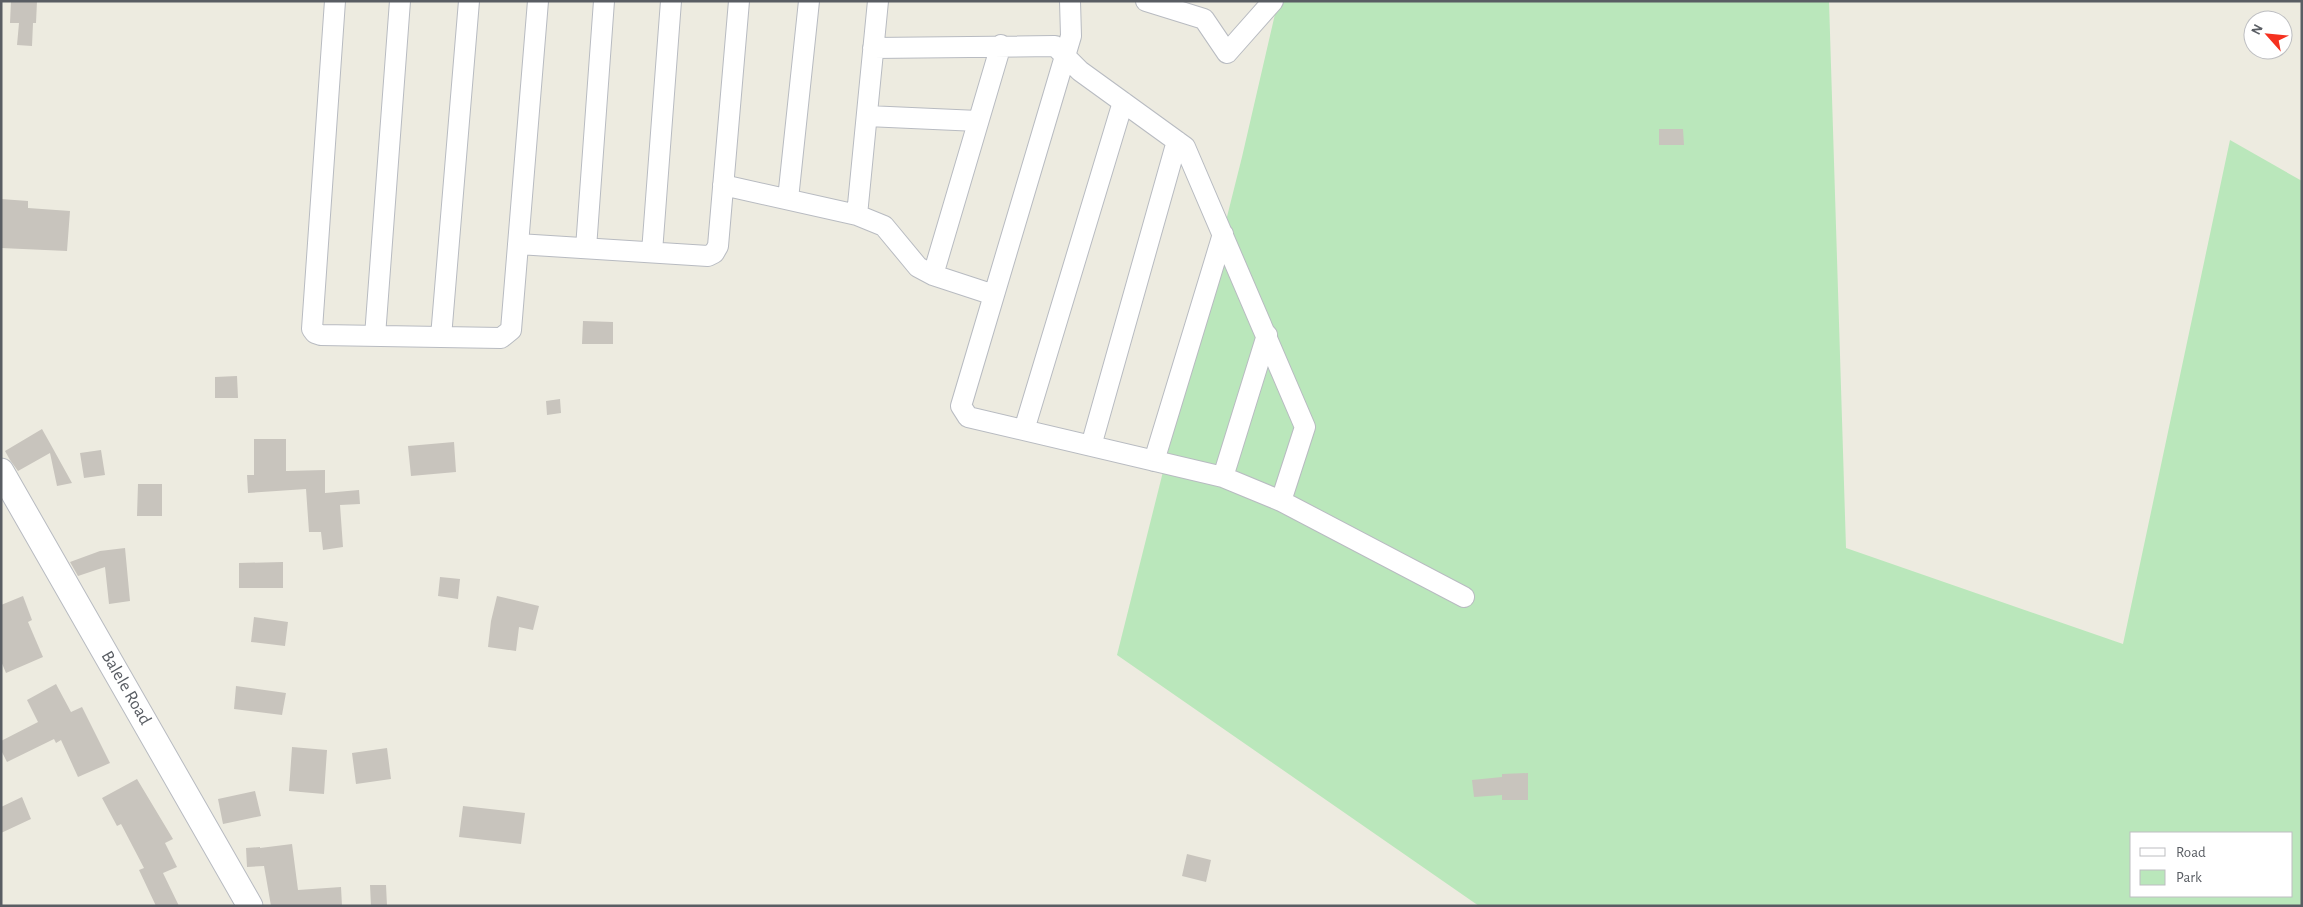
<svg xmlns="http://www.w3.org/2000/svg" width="2303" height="907" font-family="'Alegreya Sans',sans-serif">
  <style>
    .green { fill: #bae7bb; fill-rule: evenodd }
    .building { fill: #c8c4bd }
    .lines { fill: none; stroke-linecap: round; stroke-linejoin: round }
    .minor-casing { stroke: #b8bbc1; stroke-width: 22 }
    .tertiary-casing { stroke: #b8bbc1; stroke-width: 27 }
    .minor { stroke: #fff; stroke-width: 20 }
    .tertiary { stroke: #fff; stroke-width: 25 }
    .labels { text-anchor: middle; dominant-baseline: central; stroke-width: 4; stroke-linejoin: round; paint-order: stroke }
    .street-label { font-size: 18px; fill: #595d63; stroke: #fff }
  </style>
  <rect width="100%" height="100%" fill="#edebe0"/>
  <path class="green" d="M1278 1H1829L1846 548 2123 644 2230 140 2302 181V906H1479L1117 655 1242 157ZM2132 833H2292V896H2132Z"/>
  <path class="building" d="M11 1H37L36 23H33L32 46 17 45 19 23H10Z
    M1659 129H1683L1684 145H1659Z
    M1 199 28 201V208L70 211 67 251 1 248Z
    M583 321 613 322V344H582Z
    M237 376 238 398H215V377Z
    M560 399 561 413 547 415 546 401Z
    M42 429 51 445 72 483 57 486 50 453 18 471 10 460 5 451Z
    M254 439H286V471L325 470V493L359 490 360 504 340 505 343 547 323 550 321 532H309L306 489 248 493 247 475H254Z
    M454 442 456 472 411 476 408 446Z
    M101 450 105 475 84 478 80 453Z
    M138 484H162V516H137Z
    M125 548 130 601 109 604 105 567 78 576 70 562 100 551Z
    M283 562V588H239V563Z
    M440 577 460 579 458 599 438 596Z
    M23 596 32 620 28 622 43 657 6 673 1 661V605Z
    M497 596 539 606 533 630 519 627 516 651 488 647 491 621Z
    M254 617 288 622 285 646 251 642Z
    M56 684 71 712 82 707 110 763 78 777 61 740 56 743 54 739 7 762 1 750V741L38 722 27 700Z
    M236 686 286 693 282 715 234 709Z
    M292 747 327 750 324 794 289 791Z
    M387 748 391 779 356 784 352 753Z
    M1528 773V800H1502V795L1474 797 1472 780 1502 777V774Z
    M137 779 173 839 165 843 177 867 163 873 179 906H156L139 870 144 868 121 824 117 826 102 798Z
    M255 791 261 816 223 824 218 799Z
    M22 797 31 819 1 833V807Z
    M463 806 525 813 521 844 459 837Z
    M292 844 298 890 341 887 342 906H271L264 866 247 867 246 848 260 847V848Z
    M1187 854 1211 860 1206 882 1182 876Z
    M370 885H386L387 906H371Z"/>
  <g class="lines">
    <defs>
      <path id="minor" d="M335 1 312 329 315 333 321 335 501 338 511 330 538 1
        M1070 1 1071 36 961 406 968 417 1223 477 1281 501 1464 597
        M1146 1 1204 19 1227 53 1273 1
        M873 48 1055 46 1080 71 1185 147 1305 427 1281 501
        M867 116 978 121
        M723 185 857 215 884 226 918 267 933 275 994 295
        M788 199 809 1
        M857 215 878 1
        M518 244 708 256 714 253 718 246 739 1
        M586 248 604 1
        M652 252 671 1
        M933 275 1001 45
        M375 336 400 1
        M441 337 469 1
        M1024 430 1123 102
        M1091 446 1177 141
        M1154 461 1223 234
        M1223 477 1267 335"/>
      <path id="tertiary" d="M1 471 250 906"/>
    </defs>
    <use href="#minor" class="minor-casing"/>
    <use href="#tertiary" class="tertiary-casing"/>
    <use href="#minor" class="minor"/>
    <use href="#tertiary" class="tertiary"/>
  </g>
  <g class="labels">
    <g class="street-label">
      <text transform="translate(126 688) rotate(60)">Balele Road</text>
    </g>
  </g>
  <rect width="2303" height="907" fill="none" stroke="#595d63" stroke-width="5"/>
  <rect x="2130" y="832" width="162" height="65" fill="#ffffff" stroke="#bdbec1"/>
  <rect x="2140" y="848" width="25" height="8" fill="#ffffff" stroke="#bdbec1"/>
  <text x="2176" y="857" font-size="15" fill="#595d63">Road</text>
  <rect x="2140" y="870" width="25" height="15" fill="#bae7bb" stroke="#bdbec1"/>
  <text x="2176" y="882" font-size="15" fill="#595d63">Park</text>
  <g transform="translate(2268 35) rotate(297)"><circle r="24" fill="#ffffff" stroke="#bdbec1"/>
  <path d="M0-4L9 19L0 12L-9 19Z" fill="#f5311f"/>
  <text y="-8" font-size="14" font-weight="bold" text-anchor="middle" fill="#595d63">N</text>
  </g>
</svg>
